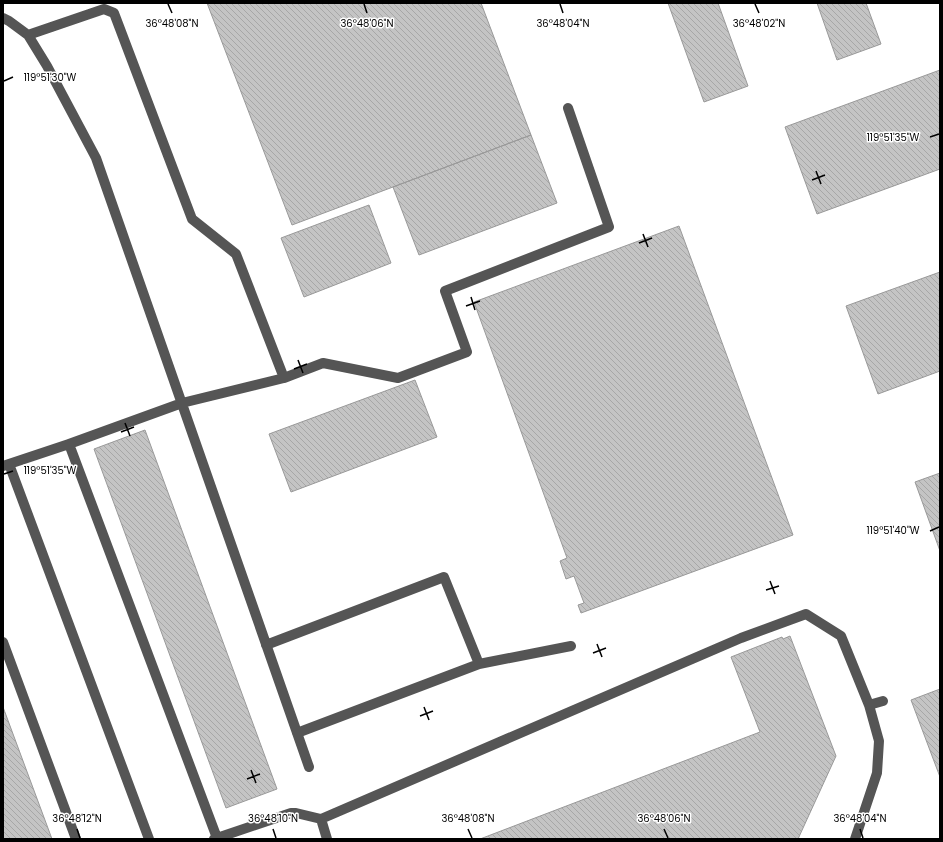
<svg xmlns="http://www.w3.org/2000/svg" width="943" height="842" font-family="Poppins,sans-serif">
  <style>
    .building { fill: url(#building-back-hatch); stroke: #999 }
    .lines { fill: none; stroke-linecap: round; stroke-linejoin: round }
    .minor { stroke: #555; stroke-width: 10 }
    .ticks { fill: none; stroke: #000; stroke-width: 1.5 }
    .ticks-label { font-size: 10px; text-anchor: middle; fill: #000; stroke: #fff; stroke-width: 3; stroke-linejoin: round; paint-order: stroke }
  </style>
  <defs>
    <pattern id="building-back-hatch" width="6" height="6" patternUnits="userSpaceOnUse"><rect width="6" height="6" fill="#c4c4c4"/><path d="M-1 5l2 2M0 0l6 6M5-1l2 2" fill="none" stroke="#a7a7a7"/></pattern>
  </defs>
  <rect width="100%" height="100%" fill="#fff"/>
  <path class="building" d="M207 3H481L531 135 292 225Z
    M668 3H718L748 86 704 102Z
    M817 3H866L881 44 837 60Z
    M940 70V169L817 214 785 127Z
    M531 135 557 203 419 255 393 187Z
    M369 205 391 263 304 297 281 238Z
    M679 226 793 535 581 613 578 605 584 603 574 576 566 579 560 561 567 558 474 302Z
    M940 272V371L878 394 846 306Z
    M415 380 437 437 291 492 269 434Z
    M145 430 277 789 226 808 94 449Z
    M940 473V551L915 482Z
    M790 636 836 756 798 839H480L760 732 731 657 782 637 783 639Z
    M940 689V777L911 700Z
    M3 707 52 839H3Z"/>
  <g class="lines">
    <path class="minor" d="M3 18 9 21 28 35 47 66 96 158 309 767
      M28 35 104 9 114 13 192 219 236 254 284 378
      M69 444 217 838
      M9 464 149 839
      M3 466 69 444 182 403 284 378 323 363 398 378 467 352 445 291 609 227 568 108
      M3 642 76 839
      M266 645 444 577 479 664 297 733
      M479 664 571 646
      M214 839 291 813H296L321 819
      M327 839 321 819 741 638 806 614 841 636 869 705 883 701
      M855 839 877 773 879 741 869 705"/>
  </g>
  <path class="ticks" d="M168 4 172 13M364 4 367 13M560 4 563 13M755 4 759 13M4 81 13 77M930 137 939 134M816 171 821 184M812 180 825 175M643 234 648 247M639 243 652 238M471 297 475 310M466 306 480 301M298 360 303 373M294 369 307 364M125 423 130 436M121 432 134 427M4 474 13 471M930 531 939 527M770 581 775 594M766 590 779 586M597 644 602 657M593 653 606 648M424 707 429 720M420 716 433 711M251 770 256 783M247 779 260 774M77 829 80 838M273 829 276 838M468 829 472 838M664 829 668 838M860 829 863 838"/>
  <g class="ticks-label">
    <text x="172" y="27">36°48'08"N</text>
    <text x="367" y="27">36°48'06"N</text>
    <text x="563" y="27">36°48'04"N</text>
    <text x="759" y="27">36°48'02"N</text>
    <text x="50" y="81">119°51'30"W</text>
    <text x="893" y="141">119°51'35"W</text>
    <text x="50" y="474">119°51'35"W</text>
    <text x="893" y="534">119°51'40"W</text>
    <text x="77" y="822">36°48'12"N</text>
    <text x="273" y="822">36°48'10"N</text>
    <text x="468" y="822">36°48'08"N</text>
    <text x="664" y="822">36°48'06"N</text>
    <text x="860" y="822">36°48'04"N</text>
  </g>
  <rect width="943" height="842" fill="none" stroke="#000000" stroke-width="8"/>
</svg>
